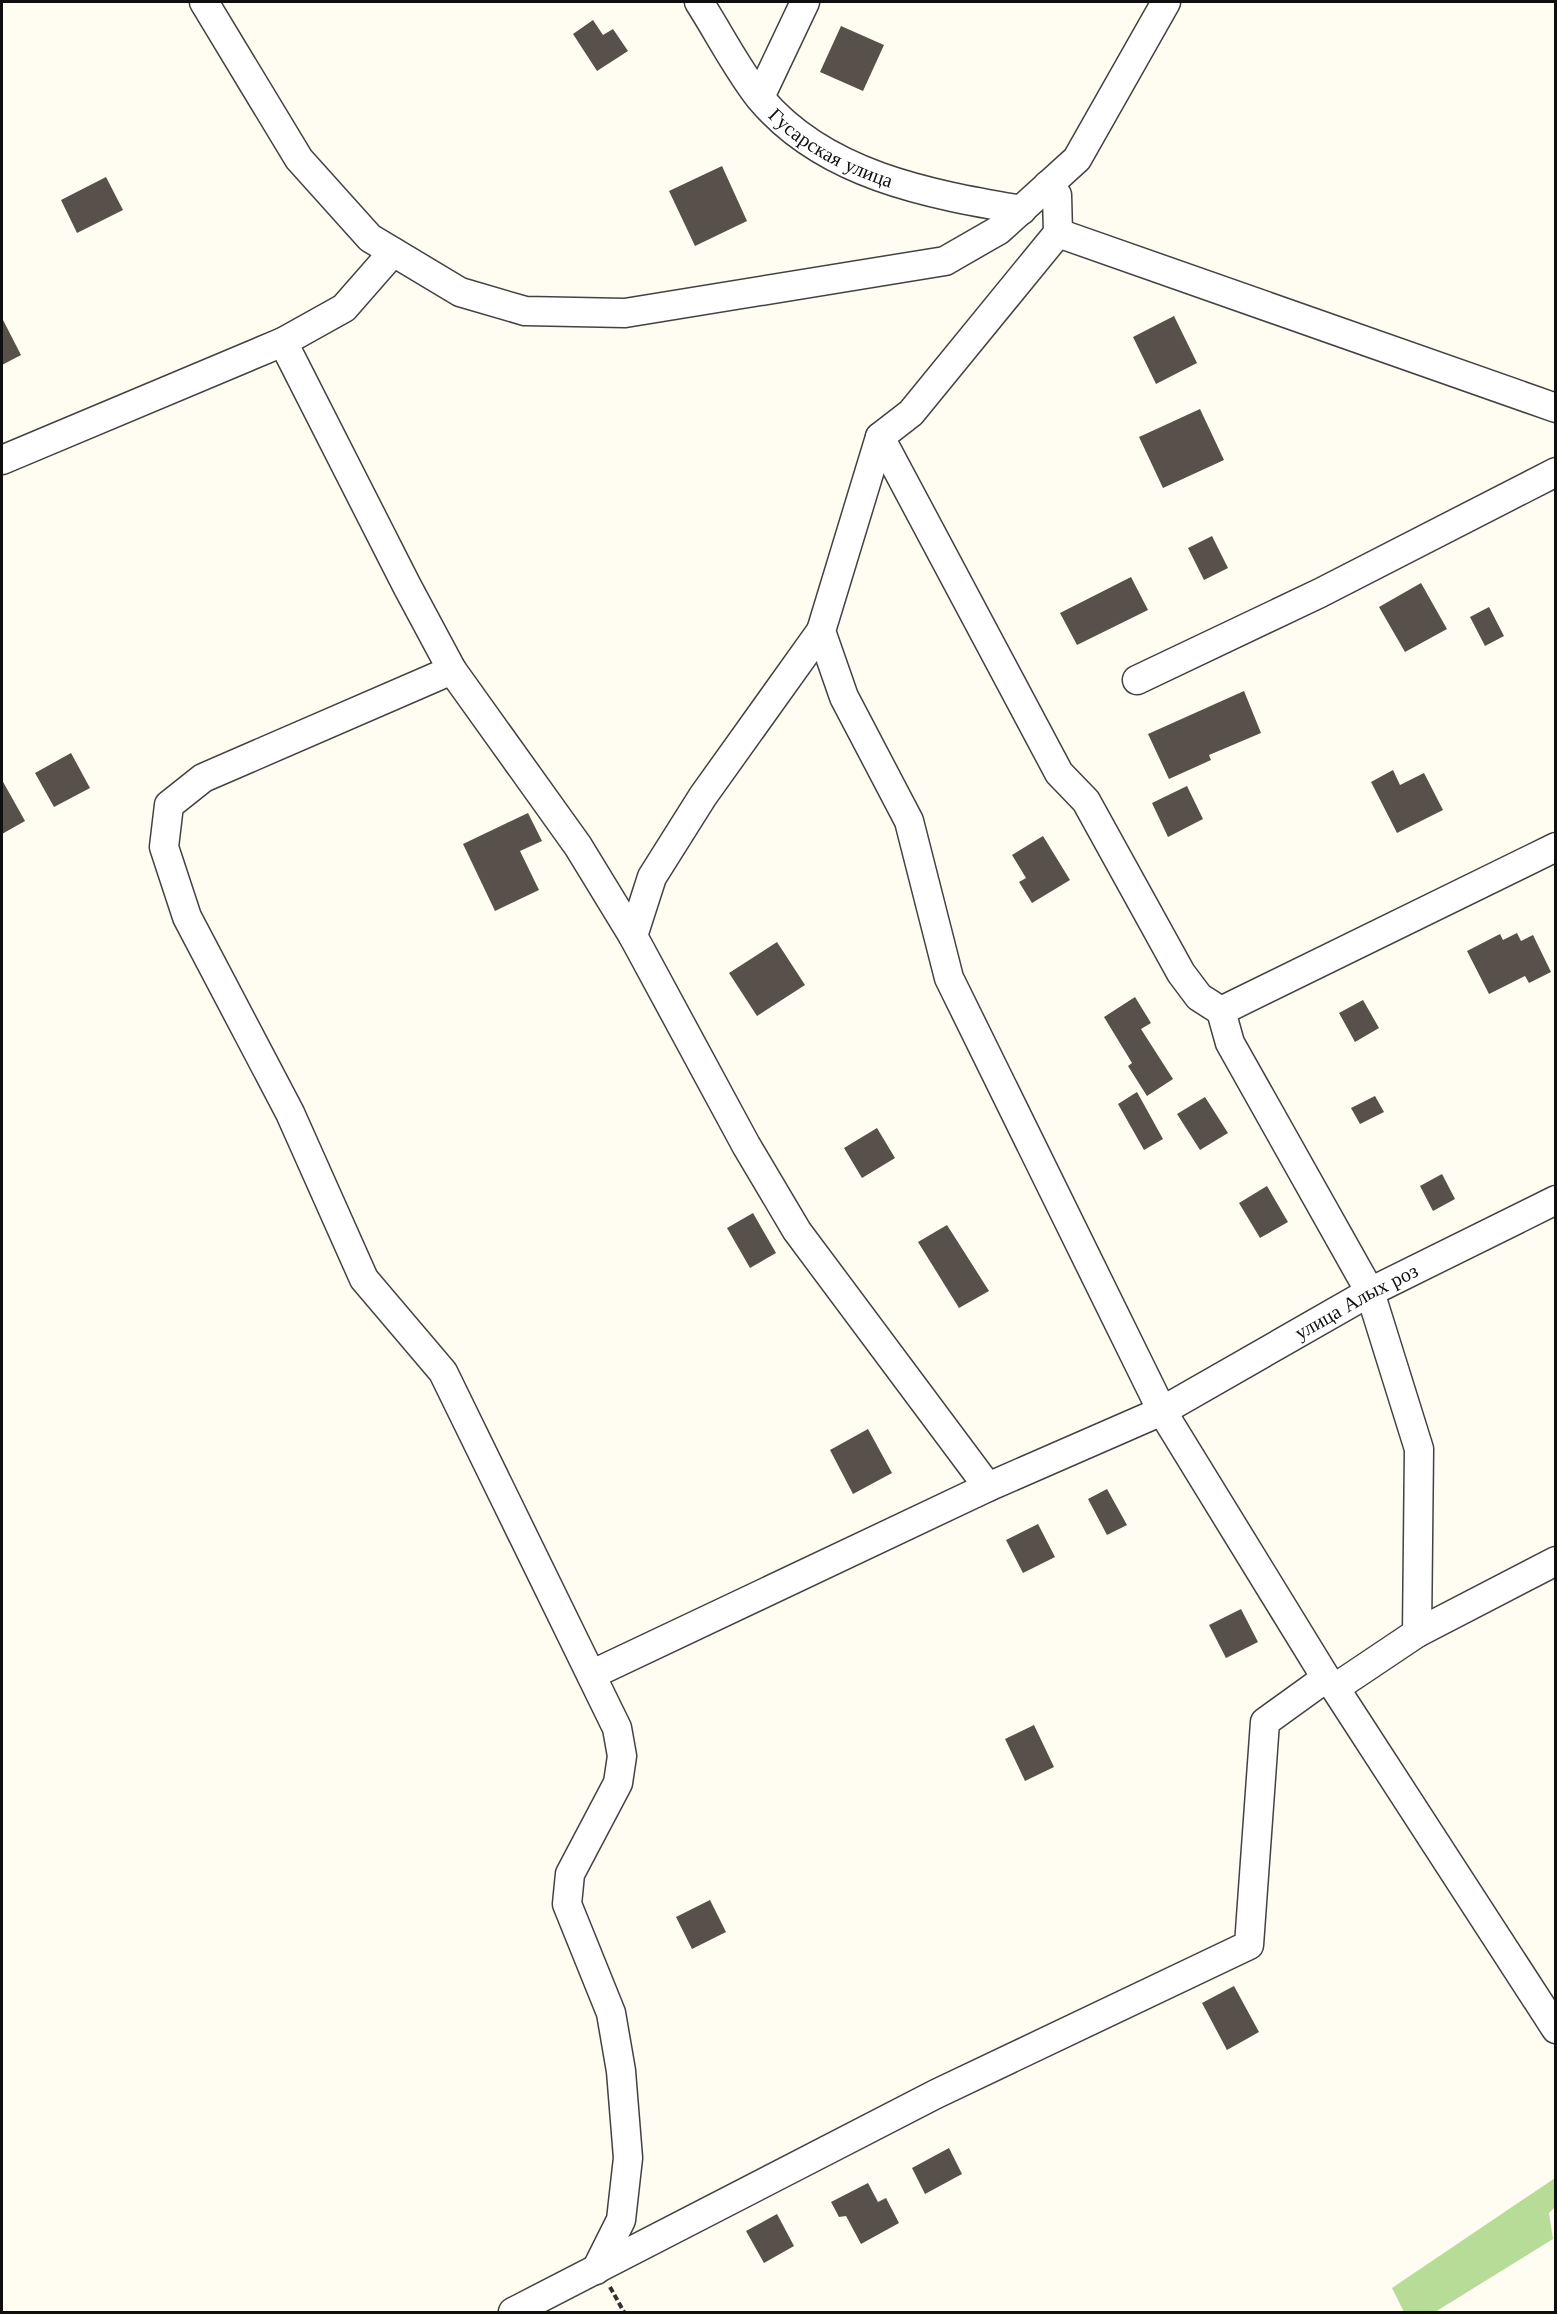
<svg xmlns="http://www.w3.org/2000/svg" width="1557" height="2314" font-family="'Libre Baskerville',serif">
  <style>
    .forest { fill: #b7dc98 }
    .building { fill: #58504b }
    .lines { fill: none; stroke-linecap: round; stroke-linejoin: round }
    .minor-casing { stroke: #424242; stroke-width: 31 }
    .path { stroke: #313131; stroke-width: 4; stroke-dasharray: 6 3; stroke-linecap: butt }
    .minor { stroke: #fff; stroke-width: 28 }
    .labels { text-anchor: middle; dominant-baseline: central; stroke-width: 6; stroke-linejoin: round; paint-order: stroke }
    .street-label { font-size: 20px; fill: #0f0f0f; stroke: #fff }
  </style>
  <rect width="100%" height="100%" fill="#fffcf2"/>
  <path class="forest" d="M1555 2178V2207L1549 2213 1553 2239 1435 2312H1404L1392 2288Z"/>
  <path class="building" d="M593 20 603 35 613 29 628 51 597 71 573 34Z
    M841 26 884 45 863 91 820 72Z
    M722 166 747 221 695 246 669 191Z
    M106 177 123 210 77 233 61 200Z
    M1174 316 1197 363 1156 384 1133 337Z
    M2 318 21 355 2 365Z
    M1200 409 1224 460 1163 488 1139 437Z
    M1212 536 1228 568 1204 580 1188 548Z
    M1131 577 1148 610 1077 645 1060 613Z
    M1421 583 1447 629 1405 652 1379 607Z
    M1489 607 1504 636 1485 646 1470 617Z
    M1244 691 1261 733 1209 755 1211 760 1169 779 1148 734Z
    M71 753 90 788 54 807 35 773Z
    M1393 770 1400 785 1424 773 1443 810 1397 833 1371 782Z
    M2 780 25 821 2 834Z
    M1187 786 1203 819 1168 837 1152 803Z
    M528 813 542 841 520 851 539 890 495 911 463 844Z
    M1043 836 1070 880 1032 903 1019 882 1026 878 1012 855Z
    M1517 933 1521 941 1533 935 1551 972 1529 983 1525 976 1489 994 1467 951 1500 934 1503 940Z
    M777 942 805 985 757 1016 729 973Z
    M1135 997 1151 1023 1141 1029 1173 1079 1147 1096 1128 1066 1132 1063 1104 1017Z
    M1363 1000 1379 1028 1355 1042 1339 1013Z
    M1137 1092 1163 1139 1144 1150 1118 1104Z
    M1375 1096 1384 1112 1360 1124 1351 1108Z
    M1205 1097 1228 1133 1200 1150 1177 1114Z
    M877 1128 895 1158 862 1178 844 1148Z
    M1442 1174 1455 1199 1433 1211 1420 1186Z
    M1267 1186 1288 1222 1260 1238 1239 1203Z
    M753 1213 776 1253 750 1268 727 1228Z
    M947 1225 989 1291 959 1308 918 1242Z
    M868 1429 892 1473 853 1494 830 1450Z
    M1107 1489 1127 1525 1107 1535 1088 1499Z
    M1038 1524 1055 1557 1023 1573 1006 1540Z
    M1241 1609 1258 1642 1226 1658 1209 1625Z
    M1034 1725 1054 1767 1025 1781 1005 1739Z
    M710 1900 726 1932 692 1949 676 1917Z
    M1234 1986 1259 2032 1227 2050 1202 2003Z
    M949 2148 962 2174 925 2194 912 2168Z
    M868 2183 878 2202 886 2198 899 2223 861 2244 846 2216 839 2217 831 2202Z
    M777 2214 794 2246 764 2263 746 2231Z"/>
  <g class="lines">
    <defs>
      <g id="minor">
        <path d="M204 2 299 159 370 238 460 292 525 311 625 313 945 261 999 230 1077 159 1166 2"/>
        <path id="s1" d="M699 2C719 33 737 69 760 98 824 175 928 194 1022 210"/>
        <path d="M760 97 805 2"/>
        <path d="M1048 185 1057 195 1058 233 911 413 880 437 821 631 844 697 909 821 949 978 1162 1411 1326 1678 1335 1688 1417 1633 1556 1561"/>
        <path d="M1058 233 1556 408"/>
        <path d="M393 252 344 308 283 342 407 586 452 670 578 846 633 936 746 1145 797 1231 988 1487"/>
        <path d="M880 437 1059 773 1086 801 1181 973 1199 997 1221 1011 1230 1043 1370 1292 1419 1449 1417 1633"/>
        <path d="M2 460 283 342"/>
        <path d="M452 670 203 778 169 805 164 847 187 917 290 1113 364 1279 443 1372 617 1728 622 1756 618 1783 570 1874 567 1904 611 2013 621 2071 628 2158 621 2220 596 2270"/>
        <path d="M1137 680 1320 593 1556 472"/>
        <path d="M633 936 652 877 703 796 821 631"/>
        <path d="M1221 1011 1556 847"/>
        <path id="s2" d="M593 1674 988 1487 1162 1411 1370 1292 1556 1200"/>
        <path d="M1335 1688 1556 2029"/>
        <path d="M513 2312 936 2094 1249 1945 1265 1722 1326 1678"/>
      </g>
    </defs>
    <use href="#minor" class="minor-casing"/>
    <path class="path" d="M610 2287 624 2312"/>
    <use href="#minor" class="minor"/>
  </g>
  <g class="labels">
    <g class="street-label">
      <text stroke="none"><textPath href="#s1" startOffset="202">Гусарская улица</textPath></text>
      <text stroke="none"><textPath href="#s2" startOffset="850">улица Алых роз</textPath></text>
    </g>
  </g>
  <rect width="1557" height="2314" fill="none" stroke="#0f0f0f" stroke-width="6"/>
</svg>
